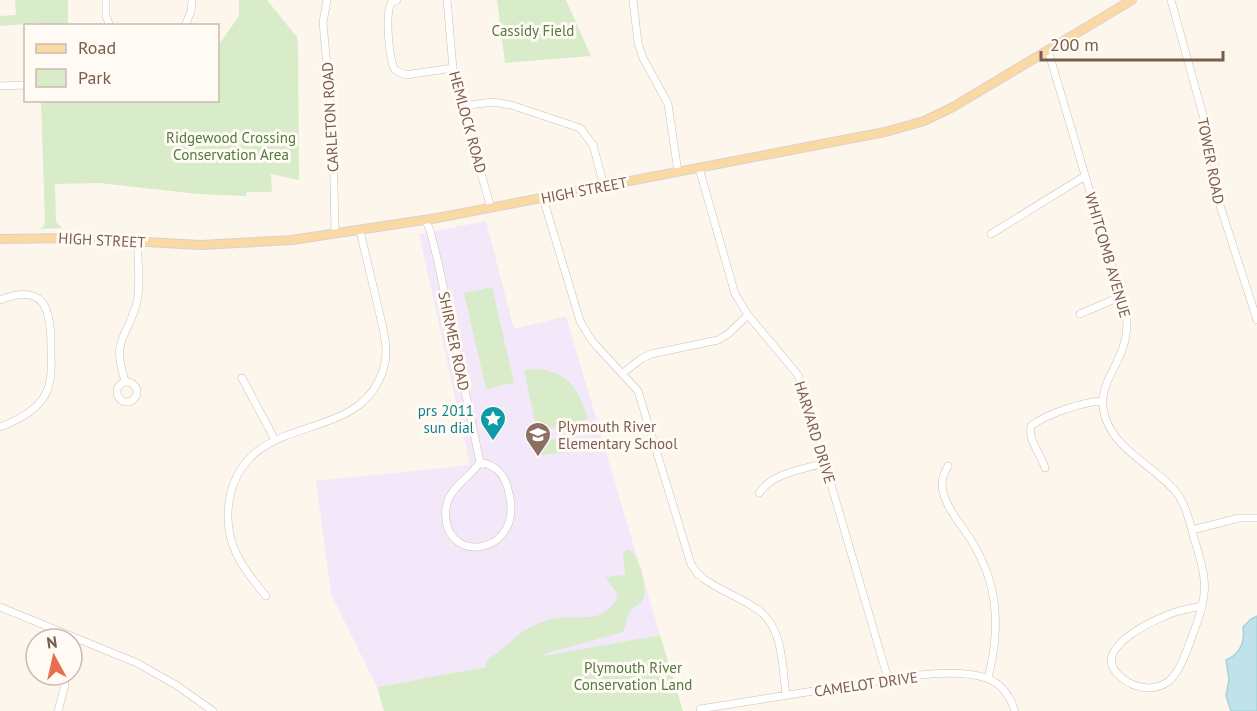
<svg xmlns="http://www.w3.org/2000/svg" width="1257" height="711" font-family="'PT Sans',sans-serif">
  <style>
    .education { fill: #f3e8fa }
    .green { fill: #d8ecc9 }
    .water { fill: #bfe3e8; stroke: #a5d3da; stroke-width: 1.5 }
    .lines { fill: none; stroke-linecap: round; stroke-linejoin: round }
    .minor-casing { stroke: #d1beb0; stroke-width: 8 }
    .major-casing { stroke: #dad1cd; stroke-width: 10 }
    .minor { stroke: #fff; stroke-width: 7 }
    .major { stroke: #fbd9a5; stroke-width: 8 }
    .labels { text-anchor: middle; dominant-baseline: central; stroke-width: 6; stroke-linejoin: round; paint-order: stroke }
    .park-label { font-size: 15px; fill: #537a41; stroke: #fffaf3 }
    .street-label { font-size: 15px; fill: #7a5c4d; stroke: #fffaf3 }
    .culture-label { font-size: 15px; fill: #0d838f; stroke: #fffaf3; text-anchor: end }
    .education-label { font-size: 15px; fill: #785e54; stroke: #fffaf3; text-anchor: start }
  </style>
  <rect width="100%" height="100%" fill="#fdf6ec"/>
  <path class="education" d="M486 221 514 329 566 316 660 635 377 687 331 594 316 481 470 465 419 234Z"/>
  <path class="green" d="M15 0H68V25H39L38 23 0 26V16L16 15Z
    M239 0H267L297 37 298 42 299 180 271 174 272 192H247L246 196 198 194 99 183 55 184 56 222 62 228 39 229 43 227 45 222 41 101 218 100V46L239 16Z
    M497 0H566L591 56 505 63Z
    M492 287 514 383 486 389 464 293Z
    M539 369C572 374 578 390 588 419L543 430 536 427 524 370Z
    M577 437 579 451 542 455 540 441Z
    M629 549C640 556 649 590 642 601 639 605 634 607 631 610 627 615 626 626 623 632L547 653 543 656 660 635 683 711H384L377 687 486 667V663C490 656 497 654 503 648 513 640 521 631 533 626 540 622 551 619 559 618 584 615 601 624 617 599L616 592 605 577 625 575 623 553Z"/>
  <path class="water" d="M1257 616V711H1231L1226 696 1229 680 1226 660C1240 654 1245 642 1243 627L1251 619Z"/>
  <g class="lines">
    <defs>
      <path id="minor" d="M106 0V16L110 26
        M327 0 323 22 333 135 335 234
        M397 0 391 3C385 15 389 59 395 70L405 75 453 68
        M447 0 454 80 491 208
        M633 0 638 43 643 58 668 104 678 172
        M1171 0 1211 144 1214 161 1216 193 1257 320
        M185 26 191 11 192 0
        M1048 50 1127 317C1127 326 1127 335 1124 344 1117 370 1096 387 1105 417 1117 453 1158 467 1179 496 1186 507 1190 522 1193 535 1197 549 1203 564 1204 579 1207 601 1196 625 1189 645 1184 657 1179 672 1169 681 1152 694 1128 687 1116 672 1093 646 1161 616 1179 611 1186 609 1194 608 1201 606
        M0 86 26 85
        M461 106 493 102 511 105 580 128 593 145 604 186
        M699 168 735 294 748 315 798 375 802 385 888 679
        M543 198 580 321 592 341 638 391 691 564 697 573 704 579C721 591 741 598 757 609 784 627 782 667 786 695
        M425 220 430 230 438 262 480 462C472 475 457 483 450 496 446 503 445 511 446 519 450 565 524 553 509 493 505 475 498 466 480 462
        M991 234 1085 176
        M0 300C46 282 51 310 51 349 51 364 53 381 45 395 36 411 16 421 0 427
        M1080 314 1122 296
        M623 373 641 359 651 354 718 340 728 334 748 315
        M242 378 275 440
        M125 381C111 338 127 339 137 302 141 283 137 261 138 242
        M117 392a10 10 0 1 1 20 0a10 10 0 1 1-20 0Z
        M948 466C945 472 942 477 942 483 942 504 961 524 971 540 979 553 986 568 990 582 999 615 996 646 988 678
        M1045 468C1041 454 1028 441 1031 426 1046 414 1083 402 1102 401
        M759 493C774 472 801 470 824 463
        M1192 530 1239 518H1257
        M266 596C242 568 223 542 229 502 243 412 348 444 378 382 383 373 386 362 386 351 386 336 381 321 378 307 372 281 366 256 360 231
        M0 607 137 663 176 685 213 711
        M700 709C748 701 797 694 845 686 882 680 951 666 986 678 1002 683 1010 696 1015 711
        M58 711 65 685 64 675"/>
      <path id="major" d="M0 239 73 238 201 245 292 240 437 218 885 132 924 121 953 107 1132 0"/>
    </defs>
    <use href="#minor" class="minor-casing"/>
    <use href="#major" class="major-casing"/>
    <use href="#minor" class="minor"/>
    <use href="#major" class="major"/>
  </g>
  <defs>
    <symbol id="sight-pin" viewBox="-11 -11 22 30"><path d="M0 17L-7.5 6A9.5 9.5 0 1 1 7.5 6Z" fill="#0f9aa8" stroke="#fffaf3"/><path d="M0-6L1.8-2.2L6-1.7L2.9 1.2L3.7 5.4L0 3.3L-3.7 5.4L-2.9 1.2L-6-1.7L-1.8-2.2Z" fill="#fff"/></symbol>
    <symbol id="school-pin" viewBox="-11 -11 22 30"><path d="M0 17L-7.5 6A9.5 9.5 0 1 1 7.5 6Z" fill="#8d6e63" stroke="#fffaf3"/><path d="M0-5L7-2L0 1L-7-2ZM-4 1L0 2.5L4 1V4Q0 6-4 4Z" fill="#fff"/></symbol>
  </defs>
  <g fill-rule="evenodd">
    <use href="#sight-pin" x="478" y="404" width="30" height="40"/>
    <use href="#school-pin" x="523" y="420" width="30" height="40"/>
  </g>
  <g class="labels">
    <g class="park-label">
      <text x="533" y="30">Cassidy Field</text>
      <text x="231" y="137">Ridgewood Crossing<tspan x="231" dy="17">Conservation Area</tspan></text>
      <text x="633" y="667">Plymouth River<tspan x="633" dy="17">Conservation Land</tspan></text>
    </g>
    <g class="street-label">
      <text transform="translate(330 117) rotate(-93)">CARLETON ROAD</text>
      <text transform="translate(468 122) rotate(75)">HEMLOCK ROAD</text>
      <text transform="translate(1211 161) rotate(79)">TOWER ROAD</text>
      <text transform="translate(584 190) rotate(-11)">HIGH STREET</text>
      <text transform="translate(102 240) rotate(3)">HIGH STREET</text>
      <text transform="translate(1108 255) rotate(74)">WHITCOMB AVENUE</text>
      <text transform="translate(454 341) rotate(78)">SHIRMER ROAD</text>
      <text transform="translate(815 432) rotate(73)">HARVARD DRIVE</text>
      <text transform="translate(866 684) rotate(-8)">CAMELOT DRIVE</text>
    </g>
    <g class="culture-label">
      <text x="474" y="410">prs 2011<tspan x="474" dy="17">sun dial</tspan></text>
    </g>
    <g class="education-label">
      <text x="558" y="426">Plymouth River<tspan x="558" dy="17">Elementary School</tspan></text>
    </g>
  </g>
  <rect x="24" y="24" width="195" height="78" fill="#fffaf3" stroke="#cabbb1" stroke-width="1.5"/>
  <rect x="36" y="44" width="30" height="9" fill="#fbd9a5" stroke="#cabbb1" stroke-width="1.5"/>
  <text x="78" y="54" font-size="18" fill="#7a5c4d">Road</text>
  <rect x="36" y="69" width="30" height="18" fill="#d8ecc9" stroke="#cabbb1" stroke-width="1.5"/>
  <text x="78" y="84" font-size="18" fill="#7a5c4d">Park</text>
  <g transform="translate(54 657) rotate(352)"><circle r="28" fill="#fffaf3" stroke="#cabbb1" stroke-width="1.5"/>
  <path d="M0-4.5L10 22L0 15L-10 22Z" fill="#e76f51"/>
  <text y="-9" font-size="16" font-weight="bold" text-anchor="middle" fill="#7a5c4d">N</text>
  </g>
  <path d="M1041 51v9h182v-9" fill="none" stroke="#7a5c4d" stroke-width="3"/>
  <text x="1050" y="51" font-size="18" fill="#7a5c4d" stroke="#fffaf3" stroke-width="4.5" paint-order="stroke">200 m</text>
</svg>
